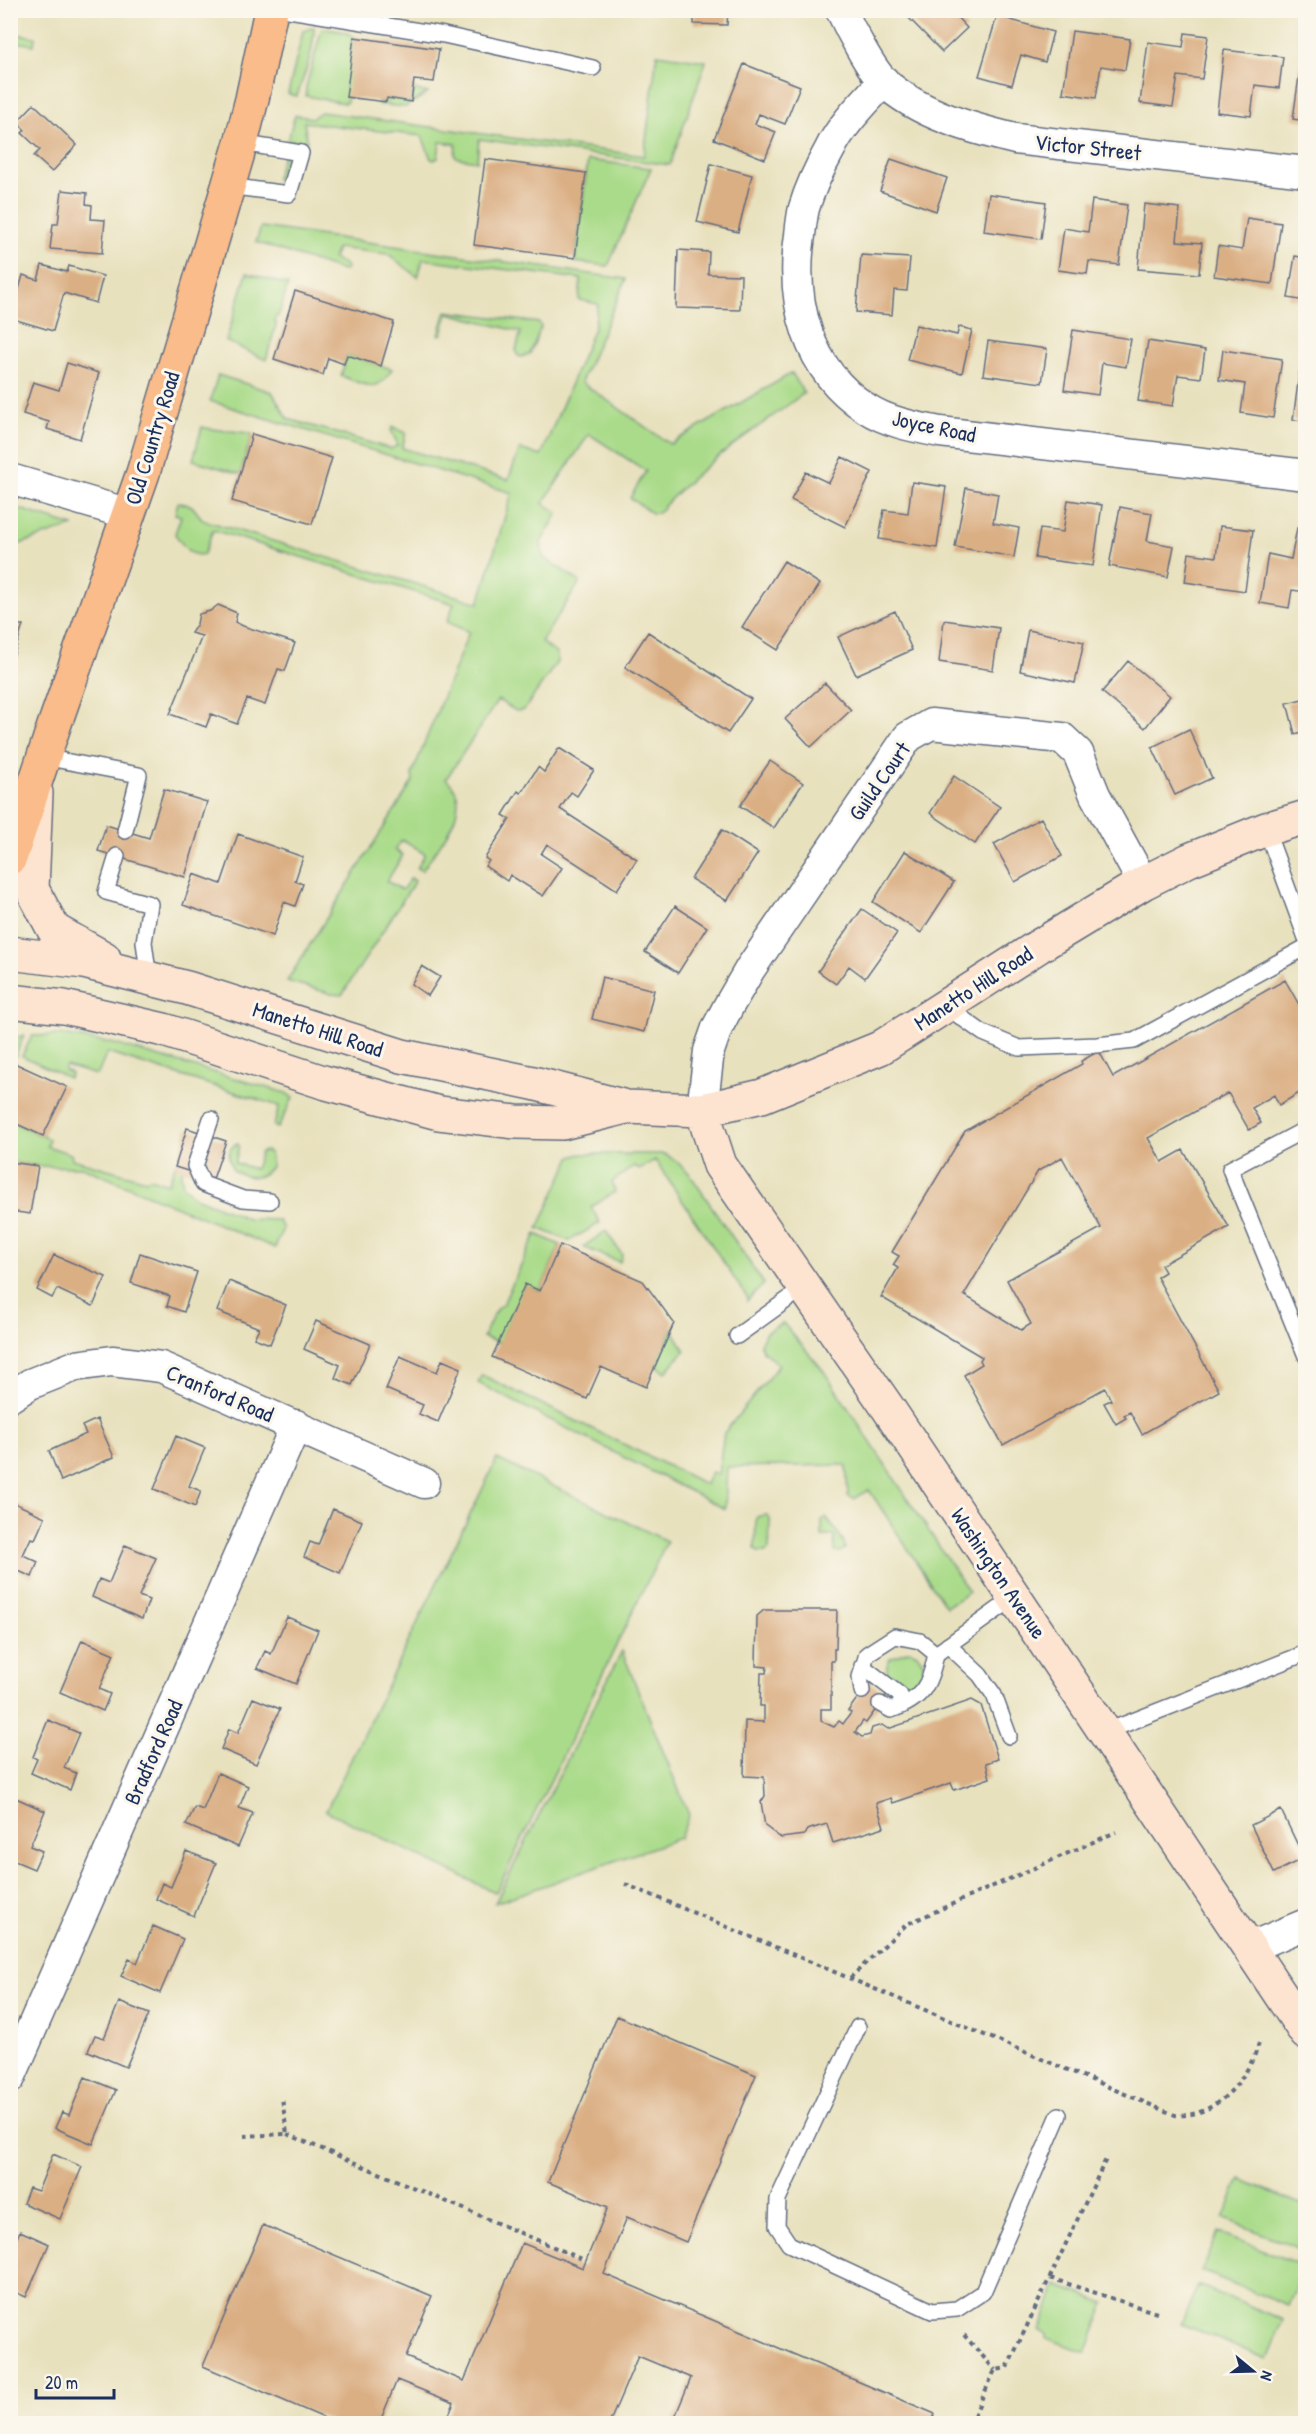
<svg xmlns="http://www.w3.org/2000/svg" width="1316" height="2434" font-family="'Patrick Hand',sans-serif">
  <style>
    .green { fill: #aadb8a; stroke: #628574; stroke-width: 1.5 }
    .building { fill: #daaf84; fill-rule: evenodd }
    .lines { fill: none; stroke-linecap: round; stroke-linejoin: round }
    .lane-casing { stroke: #636d80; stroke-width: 18 }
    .street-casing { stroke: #636d80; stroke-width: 33 }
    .secondary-casing { stroke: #636d80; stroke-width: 36 }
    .primary-casing { stroke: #636d80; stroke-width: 36 }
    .path { stroke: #636d80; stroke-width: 4; stroke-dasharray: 4.5 4.5; stroke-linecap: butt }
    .lane { stroke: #fff; stroke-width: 15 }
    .street { stroke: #fff; stroke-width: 30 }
    .secondary { stroke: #fde4d0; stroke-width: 33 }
    .primary { stroke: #f9bc8a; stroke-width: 33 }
    .labels { text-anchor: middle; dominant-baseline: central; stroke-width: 6; stroke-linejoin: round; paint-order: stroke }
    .street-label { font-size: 22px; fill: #1b2f5e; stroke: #fbf7ec }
  </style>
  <rect width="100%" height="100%" fill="#fbf7ec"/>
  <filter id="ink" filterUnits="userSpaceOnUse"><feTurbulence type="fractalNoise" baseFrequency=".0167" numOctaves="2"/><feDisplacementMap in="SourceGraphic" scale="12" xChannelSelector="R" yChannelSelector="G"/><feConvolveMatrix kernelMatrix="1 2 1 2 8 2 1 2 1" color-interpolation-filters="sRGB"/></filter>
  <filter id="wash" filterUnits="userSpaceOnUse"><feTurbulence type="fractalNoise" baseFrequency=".008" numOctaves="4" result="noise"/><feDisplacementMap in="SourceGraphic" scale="24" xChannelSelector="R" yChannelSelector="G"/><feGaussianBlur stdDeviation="1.35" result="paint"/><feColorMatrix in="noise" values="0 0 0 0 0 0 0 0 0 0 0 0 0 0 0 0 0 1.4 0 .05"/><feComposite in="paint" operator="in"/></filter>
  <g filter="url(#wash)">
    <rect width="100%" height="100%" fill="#e8e1be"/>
    <path class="green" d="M314 27C314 51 305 73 297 96L288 94 303 31Z
      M322 28 345 32 354 37 347 102 344 103 306 96V87Z
      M11 33 35 37 34 45 11 41Z
      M657 54 706 61 670 165 479 139 477 161 458 158 455 156 456 144 440 142 438 158 434 160 431 159 422 136 304 122 307 141 292 140 285 164 289 165 284 181 276 179 295 115 312 118 321 112 644 156Z
      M413 89 428 93 405 107 378 104 379 101 386 102 387 98 411 102Z
      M588 160 651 168 608 266 575 262Z
      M261 227 626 279 581 382 670 444 792 373 804 393C754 431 699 465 658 513H652L630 498 646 471 589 434 543 503 558 513 541 542 543 557 580 582 541 642 557 654V662L524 710 516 711 498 700 446 779C478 804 437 847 422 871L417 868 425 854 402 840 395 850 403 855 387 881 402 890 411 878 415 881 342 995 332 994 287 981 413 781 412 774 469 632 447 622 454 604 213 530 204 554C190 558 182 544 175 534L181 516 175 514 178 502 192 506 203 520 479 603 512 493 210 401 218 375 272 392 288 419 391 449 398 445 391 430 393 427 406 433 402 448 508 480 520 449 541 456 594 328 598 304 579 300 581 279 423 259 418 277 388 254 337 248 333 259 346 265 347 269 343 271 256 242Z
      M247 273 288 285 279 314 275 319 276 325 266 360 226 341Z
      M446 311 539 323 541 327 530 354 521 357 517 355 516 350 521 332 448 313 442 334 439 335Z
      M347 355 392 369C377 396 365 384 341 376Z
      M202 427C220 432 235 430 252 434L240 474 193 460Z
      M10 506H11L73 526 11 547Z
      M24 1035 13 1062 11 1061V1039Z
      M61 1035 111 1043 286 1093 293 1098 278 1128 274 1126 279 1106 107 1053 98 1074 96 1075 66 1066 64 1070 71 1073 69 1078 22 1056 32 1036Z
      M10 1121 49 1139 47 1146 71 1154 72 1159 146 1180 150 1178 168 1184 176 1163 183 1165 181 1176 183 1185 193 1196 248 1219 278 1220 283 1228 275 1248 82 1167 38 1166 11 1162Z
      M237 1143 239 1146 235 1163 255 1169 261 1152 266 1151 270 1154 272 1165C262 1181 250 1179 234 1171 228 1161 226 1150 237 1143Z
      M581 1154H664L675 1160 689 1173 764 1284 747 1301V1297L738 1284 655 1160 640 1169 634 1166 612 1182 615 1192 591 1207 600 1223 569 1241 538 1228 571 1157Z
      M606 1231 622 1255 620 1262 583 1247Z
      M536 1234 560 1245 540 1291 525 1285 499 1343 483 1337 497 1308 503 1304Z
      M783 1323 823 1370 969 1592 946 1607 869 1490 854 1499 848 1496 846 1465 727 1467 725 1509 478 1383 482 1375 705 1484 712 1472 718 1475 724 1433 779 1365 763 1351 760 1344 766 1332Z
      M672 1329 685 1350 666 1372 655 1366Z
      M497 1459 667 1541 496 1893 326 1811Z
      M767 1515 770 1519 769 1549 766 1552H758L755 1549 756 1518 759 1516Z
      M826 1517 844 1542 845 1549 840 1552 835 1551 834 1536H822V1520Z
      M622 1651 689 1815 680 1838 495 1903Z
      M908 1651C918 1651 924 1661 925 1669L916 1682 902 1687C889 1679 882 1674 890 1658Z
      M1240 2179 1305 2206V2251L1223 2218Z
      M1218 2232 1304 2266 1288 2306 1202 2271Z
      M1056 2285 1105 2303 1086 2353 1047 2338V2334L1040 2331Z
      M1198 2285 1283 2320 1267 2359 1181 2324Z"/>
    <g id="blocks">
      <path class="building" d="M694 10H728L727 25 694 24Z
        M907 10H960L955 15 967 28 942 52 904 13Z
        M997 16 1053 32 1045 62 1021 55 1012 85 979 76Z
        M1072 31 1130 39 1125 70 1101 66 1096 98 1063 93Z
        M1185 33 1208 36 1202 79 1178 76 1173 107 1140 103 1148 42 1183 47Z
        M354 37 439 49 434 82 414 80 411 102 387 98 386 102 346 97Z
        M1224 50 1283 57 1279 88 1255 85 1251 116 1217 112Z
        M1301 62H1306V121L1293 119Z
        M744 64 800 86 785 124 759 114 755 124 776 132 765 159 714 139Z
        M34 104 77 145 52 172 34 156 40 150 22 133 25 130 17 122Z
        M485 159 586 173 575 258 474 245Z
        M891 159 947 178 936 211 880 191Z
        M711 164 752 175 738 232 697 222Z
        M62 190 87 193 86 204 92 205 91 219 105 220 102 253 50 249 53 224H58Z
        M989 194 1046 202 1041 239 984 231Z
        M1092 200 1127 205 1119 265 1089 261 1087 274 1058 270 1064 228 1088 232Z
        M1144 204 1180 208 1177 241 1202 243 1199 274 1138 269Z
        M1247 218 1281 223 1272 284 1214 276 1218 246 1242 250Z
        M678 250 709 252 708 274 741 275 740 310 676 308Z
        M861 255 910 258 907 291 894 290 892 315 856 312Z
        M1295 256 1306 258V301L1288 298Z
        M42 265 67 272 69 266 103 276 96 303 64 293 53 331 10 318V295L17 296 23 275 38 280Z
        M295 291 394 322 381 366 347 355 344 364 328 358 323 375 274 359Z
        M916 325 957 335 959 327 972 330 962 373 907 360Z
        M1073 330 1131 339 1126 367 1102 363 1098 395 1064 390Z
        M988 341 1047 349 1042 383 983 375Z
        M1148 341 1205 350 1201 378 1178 375 1173 406 1138 401Z
        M1223 350 1282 359 1273 418 1241 413 1245 384 1219 380Z
        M1301 360H1306V421L1293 420Z
        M67 363 99 373 80 439 47 429 49 422 23 414 33 382 59 390Z
        M10 379 15 380 11 393H10Z
        M252 434 332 458 312 524 232 501Z
        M842 457 872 472 845 527 791 500 806 472 829 483Z
        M912 482 946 487 937 548 879 539 884 510 908 513Z
        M966 488 998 494 993 523 1019 528 1014 557 955 547Z
        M1068 500 1102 505 1093 566 1035 558 1040 529 1063 532Z
        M1120 507 1152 513 1147 541 1174 546 1168 577 1109 566Z
        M1220 526 1253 530 1245 591 1185 582 1189 553 1216 557Z
        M1297 528 1306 530V592L1292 590 1289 608 1260 603 1268 554 1291 559Z
        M784 561 820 584 778 650 742 627Z
        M218 605 237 613 235 622 243 626 295 643 285 671 278 669 265 705 247 699 237 724 211 714 206 727 170 714 202 636 191 633 197 624 199 614 210 611Z
        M895 611 912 650 856 675 838 637Z
        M944 620 999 628 993 670 939 662Z
        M10 625H23L11 664H10Z
        M1028 630 1084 642 1075 683 1020 671Z
        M648 632 751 699 728 733 625 667Z
        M1128 661 1170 696 1145 728 1102 692Z
        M825 683 851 710 811 747 785 719Z
        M1306 698V731L1295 734 1287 703Z
        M1189 729 1212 778 1175 795 1152 747Z
        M559 748 594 770 577 796 571 792 560 809 637 859 617 890 547 844 541 854 562 868 543 896 510 875 507 881 485 866 489 861 485 858 510 819 503 815 518 791 521 793 538 767 544 772Z
        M770 761 803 783 774 828 740 806Z
        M954 776 1000 807 975 844 930 813Z
        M164 789 207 802 185 877 98 851 106 825 149 838Z
        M1041 818 1062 856 1015 882 994 844Z
        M722 830 758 853 727 901 691 879Z
        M238 834 303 857 295 881 303 884 295 906 284 902 273 936 183 905 194 874 221 884Z
        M905 851 954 882 921 933 873 902Z
        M675 906 707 927 678 973 645 952Z
        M862 909 897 933 865 978 849 966 836 984 818 971Z
        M422 966 440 977 428 996 411 984Z
        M602 977 654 990 644 1032 592 1019Z
        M1285 980 1306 1017V1089L1279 1105 1274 1095 1252 1108 1261 1123 1249 1130 1228 1093 1148 1138 1162 1162 1183 1150 1229 1227 1161 1265 1165 1272 1157 1277 1219 1391 1142 1434 1130 1412 1124 1415 1126 1418 1116 1424 1104 1403 1111 1400 1105 1388 1003 1445 964 1375 982 1364 980 1360 982 1357 881 1297 898 1268 893 1265 899 1256 892 1252 965 1131 1082 1064 1081 1061 1099 1051 1113 1077ZM1062 1157 1101 1228 1007 1280 1031 1324 1021 1330 964 1295 1038 1171Z
        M10 1061 67 1087 43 1136 10 1121Z
        M187 1128 226 1141 213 1179 175 1167Z
        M10 1162 38 1166 30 1214 10 1211Z
        M560 1245 643 1281 674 1323 646 1387 601 1367 587 1399 492 1357 525 1284 540 1291Z
        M140 1253 197 1272 184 1312 167 1306 170 1296 131 1283Z
        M54 1255 106 1277 93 1306 57 1289 52 1298 37 1290Z
        M229 1281 286 1305 270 1344 254 1338 259 1328 217 1311Z
        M316 1321 370 1344 352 1385 335 1378 340 1365 304 1349Z
        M400 1356 437 1372 442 1360 461 1368 438 1422 419 1414 423 1405 386 1389Z
        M97 1419 114 1457 61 1481 49 1451 86 1434 82 1426Z
        M176 1436 205 1448 189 1486 201 1491 195 1507 154 1489Z
        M10 1501 45 1517 35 1539 31 1538 23 1555 38 1562 32 1577 14 1569 10 1576Z
        M333 1509 362 1521 340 1573 304 1557 310 1542 318 1545Z
        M125 1545 156 1558 139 1596 149 1600 142 1619 92 1597 99 1579 109 1583Z
        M764 1610H837L836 1649H834V1661H831V1709H821V1721L834 1727 839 1721 843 1724 851 1713 848 1711 869 1682 887 1694 866 1723 863 1721 855 1732 862 1737 870 1735 872 1728 882 1725 888 1729 972 1700 981 1705 998 1759 986 1763 990 1778 954 1790 951 1783 893 1803 891 1798 876 1803 884 1827 833 1843 827 1824 807 1830 804 1835 781 1838 765 1826 761 1802 765 1796 764 1777 744 1776 745 1721 764 1722V1706H760L761 1673H766L767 1667 756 1666 757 1616Z
        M287 1617 318 1630 296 1684 257 1668 265 1651 271 1654Z
        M82 1640 114 1654 99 1689 110 1694 103 1711 60 1692Z
        M253 1698 280 1709 256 1764 221 1749 229 1729 238 1733Z
        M48 1720 79 1733 64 1768 76 1773 70 1790 31 1773 37 1759 33 1757Z
        M218 1773 248 1786 239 1808 253 1813 238 1847 186 1825 195 1807 203 1810Z
        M16 1798 45 1811 30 1846 42 1851 34 1869 10 1859V1810Z
        M1281 1810 1304 1858 1274 1873 1251 1825Z
        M186 1851 216 1863 194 1916 156 1899 162 1883 171 1887Z
        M153 1926 183 1939 160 1993 121 1976 129 1959 137 1963Z
        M119 2002 149 2014 126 2067 88 2051 95 2035 104 2038Z
        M617 2016 756 2075 686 2242 627 2217 604 2274 935 2414 931 2424H672L691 2378 638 2356 609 2424H445L454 2403 397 2380 379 2424H338L203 2366 263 2225 432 2296 406 2357 464 2381 522 2243 583 2268 608 2207 548 2182Z
        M85 2077 116 2090 93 2144 55 2128 62 2112 69 2115Z
        M53 2154 82 2167 60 2219 23 2203 29 2188 38 2191Z
        M20 2231 49 2244 26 2297 10 2290V2254Z
        M10 2325 16 2327 11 2344H10Z"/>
    </g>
  </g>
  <g filter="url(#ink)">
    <use href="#blocks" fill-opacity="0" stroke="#636d80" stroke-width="1.5"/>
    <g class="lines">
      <defs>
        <path id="lane" d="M289 10 444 35 593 68
          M228 186 289 194 301 153 241 143
          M43 757 139 775 125 831
          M1266 829 1306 938
          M117 856 106 892 150 904 144 942 149 979
          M945 1006 983 1033 1019 1048 1097 1045 1134 1041 1306 947
          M211 1119 195 1166 203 1184 243 1199 270 1201
          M1306 1129 1230 1169 1306 1356
          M737 1336 805 1287
          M948 1645 980 1675 994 1695 1009 1736
          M862 1666 900 1695 902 1706
          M862 1691 860 1677 867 1654 895 1636 920 1641 936 1654
          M880 1704 891 1710C922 1700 930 1685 936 1654L1015 1597
          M1105 1732 1306 1653
          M858 2027 778 2199 777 2226 789 2244 932 2311 957 2309 983 2292 1059 2115"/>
        <path id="street" d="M841 10C850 29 870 68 884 82 919 114 970 128 1015 139L1306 172
          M884 81C865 102 842 124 830 149 820 167 810 188 804 208 802 216 801 226 800 235 790 301 807 370 866 408 887 422 915 427 940 432L1306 475
          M10 479 129 514
          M702 1110 709 1051 717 1028 728 1007 750 969 908 737 931 724 1062 738 1078 753 1095 795 1143 883
          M10 1397 30 1384 75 1366 112 1361 161 1367 424 1483
          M1249 1948 1306 1924
          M10 2078 296 1425"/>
        <path id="secondary" d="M36 793 32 889 54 930 104 958
          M10 953 84 962 187 988 402 1056 533 1083 626 1107 702 1110 762 1096 880 1048 1039 946 1143 883 1189 860 1266 829 1306 817
          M10 1001 64 1007 164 1030 323 1082 439 1113 516 1122 562 1123 622 1108
          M702 1110 720 1165 888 1408 1306 2033"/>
        <path id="primary" d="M10 858 54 726 143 473 241 143 252 99 271 10"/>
      </defs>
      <use href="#lane" class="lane-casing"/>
      <use href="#street" class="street-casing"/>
      <use href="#secondary" class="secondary-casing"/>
      <use href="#primary" class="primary-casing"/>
      <path class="path" d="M625 1884 1175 2115C1215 2119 1248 2079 1259 2043L1257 2040
        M850 1978 907 1924 1116 1832
        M287 2134 582 2259
        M244 2136 287 2134 282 2098
        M1050 2278 1160 2314
        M964 2335 995 2370
        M970 2424 995 2370 1007 2368 1107 2157"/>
      <use href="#lane" class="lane"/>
      <use href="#street" class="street"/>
      <use href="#secondary" class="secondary"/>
      <use href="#primary" class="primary"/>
    </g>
  </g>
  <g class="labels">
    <g class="street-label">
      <text transform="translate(1088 147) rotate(6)">Victor Street</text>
      <text transform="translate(934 426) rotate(12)">Joyce Road</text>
      <text transform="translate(152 438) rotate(-73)">Old Country Road</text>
      <text transform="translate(879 781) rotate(-55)">Guild Court</text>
      <text transform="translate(973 988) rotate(-33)">Manetto Hill Road</text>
      <text transform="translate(318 1029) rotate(18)">Manetto Hill Road</text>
      <text transform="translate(220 1393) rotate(23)">Cranford Road</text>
      <text transform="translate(999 1573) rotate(56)">Washington Avenue</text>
      <text transform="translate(153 1752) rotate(-66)">Bradford Road</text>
    </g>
  </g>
  <rect width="1316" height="2434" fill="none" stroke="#fbf7ec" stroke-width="36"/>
  <g transform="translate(1253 2371) rotate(109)" stroke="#fbf7ec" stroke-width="4.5" paint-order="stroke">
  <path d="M0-4.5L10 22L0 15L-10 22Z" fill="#1b2f5e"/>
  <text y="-9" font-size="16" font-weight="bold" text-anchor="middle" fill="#1b2f5e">N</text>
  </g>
  <path d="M36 2389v9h78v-9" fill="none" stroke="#1b2f5e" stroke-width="3"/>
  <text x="45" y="2389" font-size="18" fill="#1b2f5e" stroke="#fbf7ec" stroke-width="4.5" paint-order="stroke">20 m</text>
</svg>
